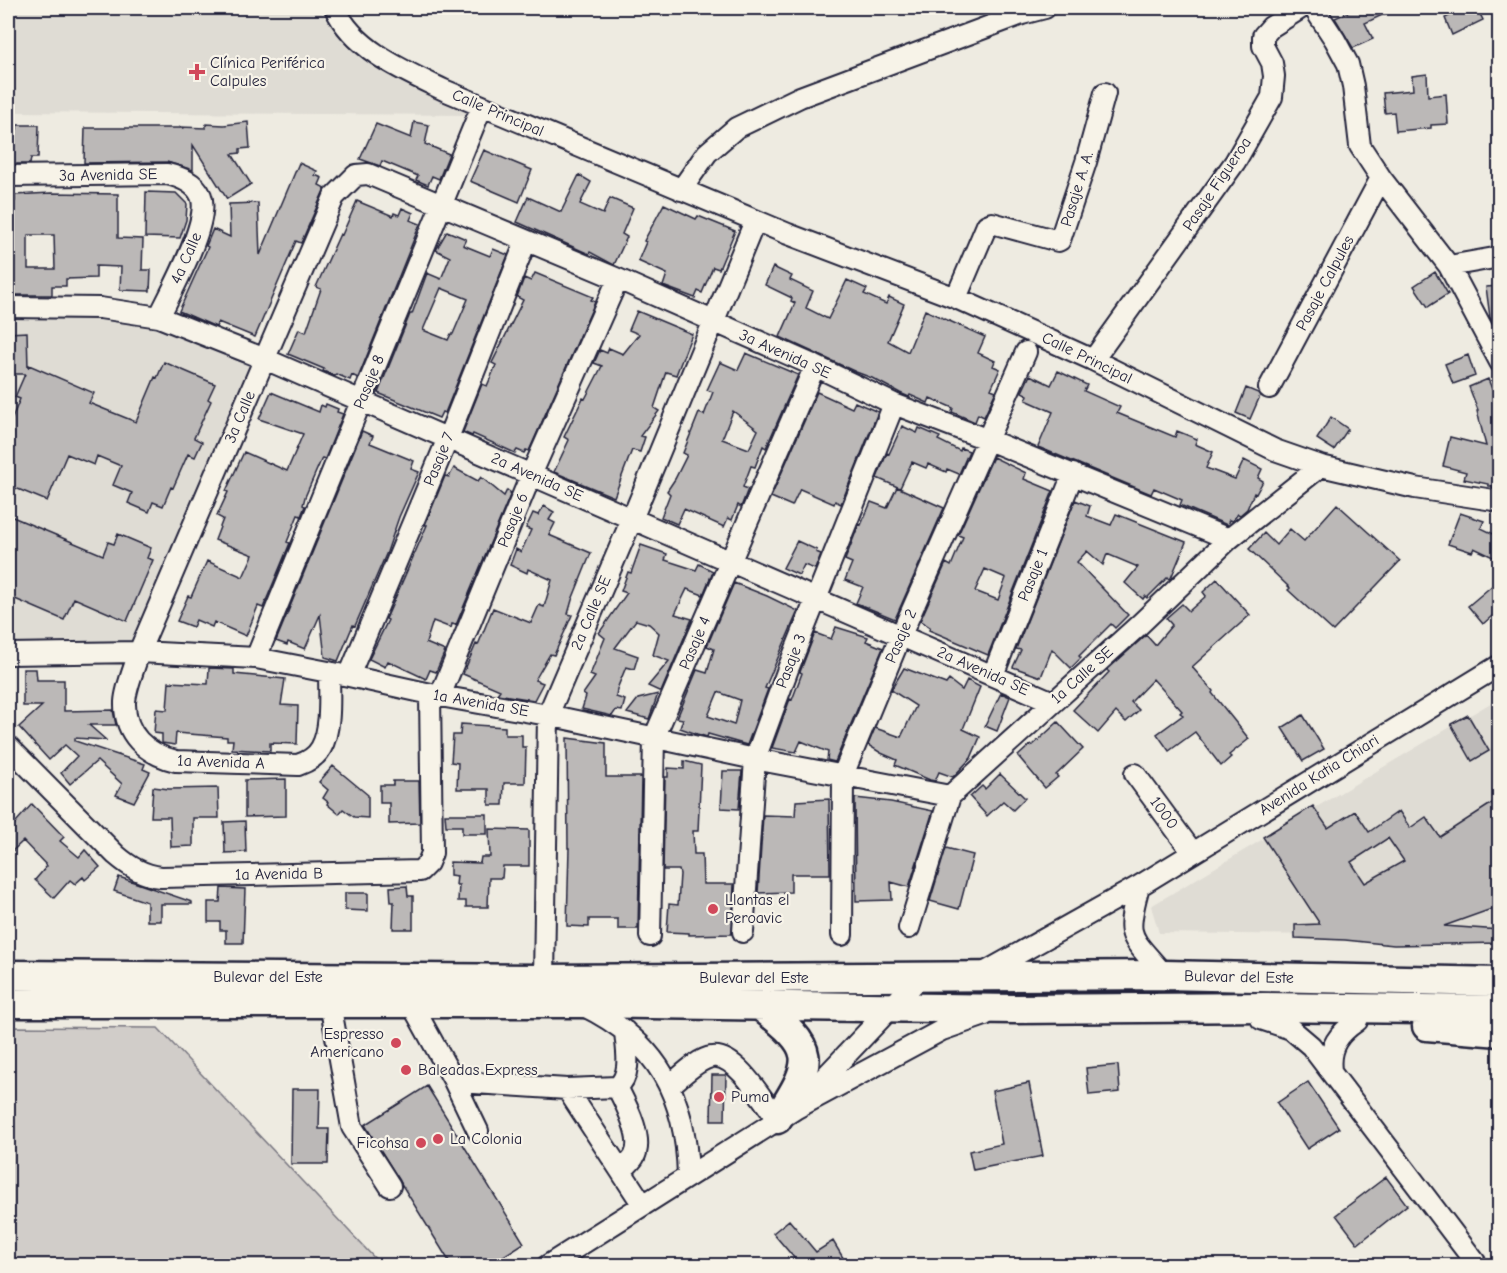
<svg xmlns="http://www.w3.org/2000/svg" width="1507" height="1273" font-family="'Comic Neue',sans-serif">
  <style>
    .built { fill: #dfdcd4 }
    .green { fill: #d1cdc9; stroke: #7a7882; stroke-width: 1.5 }
    .building { fill: #bbb8b7; stroke: #22223b; stroke-width: 1.5; fill-rule: evenodd }
    .lines { fill: none; stroke-linecap: round; stroke-linejoin: round }
    .minor-casing { stroke: #22223b; stroke-width: 24 }
    .highway-casing { stroke: #22223b; stroke-width: 33 }
    .minor { stroke: #f7f3e8; stroke-width: 20 }
    .highway { stroke: #f7f3e8; stroke-width: 28 }
    .poi-dot { fill: #d1495b; stroke: #f7f3e8; stroke-width: 2 }
    .labels { text-anchor: middle; dominant-baseline: central; stroke-width: 4.5; stroke-linejoin: round; paint-order: stroke }
    .poi-label { font-size: 16px; fill: #22223b; stroke: #f7f3e8; text-anchor: start }
    .street-label { font-size: 16px; fill: #22223b; stroke: #f7f3e8 }
  </style>
  <rect width="100%" height="100%" fill="#eeebe1"/>
  <filter id="ink" filterUnits="userSpaceOnUse"><feTurbulence type="fractalNoise" baseFrequency=".0167" numOctaves="2"/><feDisplacementMap in="SourceGraphic" scale="12" xChannelSelector="R" yChannelSelector="G"/><feConvolveMatrix kernelMatrix="1 2 1 2 8 2 1 2 1" color-interpolation-filters="sRGB"/></filter>
  <g filter="url(#ink)">
    <path class="built" d="M8 8H318L333 29 361 59 472 115 8 112Z
      M8 316 98 318 152 328 253 364 134 643H8Z
      M1499 698V937L1159 933 1151 906Z"/>
    <path class="green" d="M8 1027 158 1028 381 1265H8Z"/>
    <path class="building" d="M1357 8H1397L1365 23 1373 39 1353 48 1335 18Z
      M1466 8H1477L1483 20 1452 35 1445 18Z
      M1427 74 1428 96 1446 94 1448 124 1431 125V128L1396 131 1394 112 1385 113 1383 93 1413 90 1412 76Z
      M248 122 250 148 240 149V153L232 154 251 184 227 199 193 145V170L167 162 84 163 85 128H182L181 127 206 128V124L224 125Z
      M414 122 429 125 425 144 449 154 439 179 432 176 428 185 416 180 418 176 382 161 380 166 360 159 376 124 411 138Z
      M17 125H39L38 158H31L30 164H8V129H17Z
      M484 150 532 170 519 202 470 181Z
      M299 163 317 171 315 175 322 178 319 185 325 188 301 243 296 241 255 337 218 322 216 327 179 311 208 247 206 246 213 229 230 237 229 204 258 203 260 255Z
      M579 175 591 182 580 204 603 214 610 198 633 208 622 234 627 237 614 265 590 252 589 254 517 222 528 197 561 212Z
      M146 192 176 193 187 204 186 220 180 238 145 237Z
      M51 193 118 194V238L143 239 142 270H151L150 291 120 290 121 267 96 266V278L66 279V286H52V295H8V201H15V195ZM28 235H54L55 269H28Z
      M357 201 393 216 394 213 399 215 402 208 413 213 410 220 420 224 358 378 352 375 350 380 336 374 335 376 323 371 324 369 288 354 299 329 306 332 321 289 316 287 340 234 342 235Z
      M664 204 696 219 698 216 735 231 719 269 713 267 702 293 698 291 695 298 663 286 667 274 638 261 646 242 644 241Z
      M447 231 466 239 463 245 490 256 493 249 508 255 445 413 442 412 439 418 378 393 410 314H412L427 273 441 279 450 257 436 250ZM441 288 468 299 453 334H451L448 340 423 330Z
      M773 267 792 276 790 280 813 291 806 308 828 319 847 280 867 289 864 294 886 304 889 297 904 304 888 341 908 352 925 310 985 337 978 353 995 361 993 366 1000 369 991 389 996 391 984 417 978 414 975 422 952 412 953 408 930 398 928 403 910 395 909 397 900 393 872 378 856 372 780 337 795 303 791 301 792 298 765 285Z
      M1435 272 1448 294 1428 307 1414 286Z
      M535 273 593 297 591 300 595 302 529 451 526 450 524 453 517 450 515 453 473 434 472 436 463 432 482 384 487 386 496 365 492 363 523 300 517 297 524 278 531 281Z
      M1500 286V330H1497L1490 317 1486 287Z
      M637 311 692 334 676 375 666 372 654 408 659 411 640 436 645 437 640 452 632 450 614 497 554 472 569 440 564 437 583 398 585 399 602 366 594 363 600 350 607 353 609 348 623 354 639 334 629 330Z
      M27 332 28 368 29 365 94 393 89 403 136 422 155 377 157 378 164 362 215 384 208 399 211 401 194 438 202 442 195 457 188 454 173 488 171 487 163 506 153 502 149 512 128 503 132 493 113 485 121 466 97 456 94 465 67 454 47 501 8 485V428L20 399 15 397 25 374H8V333Z
      M746 353 798 375 766 448 763 446 755 467 751 466 743 487 748 489 741 507 738 505 732 520 728 518 724 527 684 509 677 524 661 517 670 494 667 491 675 479 687 455 683 453 699 413 704 415 713 392 707 390 720 362 738 370ZM733 411 758 430 749 449 722 439Z
      M1468 355 1475 376 1453 384 1445 364Z
      M1058 371 1087 385 1084 391 1120 407 1117 413 1175 437 1177 431 1197 439 1195 444 1213 452 1206 468 1235 479 1244 460 1262 469 1258 478 1263 481 1256 494 1254 493 1247 509 1240 515 1238 514 1232 521 1229 520 1227 525 1180 505 1182 500 1154 488 1151 494 1038 447 1053 412 1026 400 1028 395 1022 392 1030 375 1051 385Z
      M1488 379 1500 409V486H1488V484L1464 479 1466 472 1443 466 1450 437 1486 446 1477 411 1478 410 1469 387Z
      M1246 388 1258 393 1260 396 1250 419 1236 413Z
      M271 392 319 412 321 405 325 407 326 404 338 409 337 412 343 414 325 459 322 458 305 497 303 505 305 506 301 516 298 515 287 542 290 543 263 608 258 606 246 636 214 622 212 627 196 620 193 627 177 621 188 596 191 597 207 561 243 577 253 555 215 540 223 519 217 516 228 492 226 491 244 452 287 471 303 434 259 419Z
      M817 392 852 408 855 402 878 412 841 504 835 501 834 504 800 489 792 506 771 497Z
      M1331 417 1348 429 1334 450 1317 439Z
      M902 426 917 433 919 428 940 437 938 440 960 451 961 448 969 451 959 474 947 469 946 472 928 464 926 468 912 462 900 488 877 478 887 453 889 454Z
      M362 431 373 436 370 443 414 461 411 469 419 472 399 517 387 552 355 626 353 625 338 661 325 657 320 615 305 649 288 642 287 645 276 641Z
      M993 457 1026 473 1024 479 1053 491 988 655 929 630 930 627 920 621 946 563 951 566 963 537 958 535ZM985 569 1006 578 998 600 975 591Z
      M454 468 478 481 481 477 504 496 507 490 511 493 456 625 452 624 451 628 433 621 426 643 445 651 436 672 430 670 426 679 388 661 385 667 369 659 388 620 386 619 427 525H425L445 476 449 477Z
      M897 487 944 508 895 619 856 603 863 587 845 580 852 563 845 560 859 524 861 525 871 502 887 508Z
      M1075 500 1090 506 1087 516 1111 525 1116 514 1186 542 1171 578 1169 579 1168 577 1147 598 1145 596 1143 599 1125 583 1138 567 1107 554 1103 565 1087 551 1077 562 1128 615 1115 628 1111 624 1079 656 1081 658 1071 668 1052 649 1041 677 1013 667 1021 650 1016 649Z
      M1337 504 1400 561 1333 631 1288 590 1290 588 1249 549 1264 533 1276 545 1290 529 1304 541Z
      M544 506 554 512 549 520 555 523 549 535 591 553 572 600 568 614 572 615 565 631 554 655 550 654 535 680 543 683 534 700 497 694 500 690 463 674 476 644 478 645 493 608 531 623 539 605 544 607 552 580 528 569 527 573 510 565 516 549 521 552 531 530 526 528 533 513 538 515Z
      M1460 513 1484 521 1481 528 1500 537V550L1495 558 1474 548 1472 552 1448 544Z
      M8 515 103 555 108 542 114 544 118 534 151 548 147 558 153 560 127 621 74 598 64 620 8 596Z
      M797 541 817 550 816 552 821 554 815 569 804 565 799 575 783 568Z
      M641 545 667 554 665 560 696 570 699 564 713 571 703 595 687 589 675 614 692 619 661 692 648 686 669 661 653 655 659 633 649 624 636 620 615 648 638 656 634 669 626 667 617 689 616 697 625 700 622 711 616 710 612 716 582 709 586 696 583 694 595 677 590 675 605 638 599 633 627 593 621 591 628 572 631 573Z
      M1217 579 1250 615 1192 667 1213 691 1212 693 1249 739 1229 755 1231 757 1221 766 1195 732 1169 751 1157 734 1183 715 1180 713 1182 711 1153 679 1131 702 1139 710 1126 722 1116 712 1098 733 1073 710 1109 672 1107 670 1146 635 1155 645 1172 625 1166 618 1182 604 1189 611 1206 596 1203 592Z
      M1500 579V609L1483 624 1468 606Z
      M734 583 767 596 798 611 765 688 768 689 747 745 708 734 707 737 697 734 680 728 683 719 677 718 697 670 707 673 714 649 707 646ZM718 692 740 700 734 725 708 716Z
      M836 627 868 637 866 641 883 648 835 762 827 760 828 752 801 741 796 752 772 748 790 699 792 700 802 673 800 672 815 633 831 639Z
      M209 668 234 669V674L285 679 281 705 298 706 297 744 270 743V751L232 749 233 740H227V737L176 733 175 745 162 743V734L154 733 156 709 167 710 169 682 208 684Z
      M904 668 946 684 949 680 962 690 967 680 980 687 963 729 980 737 971 758 953 777 939 772 935 781 930 780 895 765 897 760 881 753 868 745 875 728 901 737 916 706 891 690Z
      M23 669H36L37 680H64V711L113 710 116 725H89L106 740 75 738V741L145 764 143 769 150 772 134 802 116 795 122 784 97 761 70 784 61 773 77 756 65 745 49 760 19 727 42 706H23Z
      M1001 693 1010 697 997 731 985 726Z
      M658 694 649 719 627 713 638 699Z
      M1303 715 1324 749 1303 761 1282 728Z
      M1468 715 1489 751 1472 761 1451 724Z
      M1058 722 1083 749 1056 775 1058 777 1045 788 1018 756 1029 746 1033 745Z
      M461 724 505 727V735H522V747H526L525 783H504L503 805H489V789H457L458 763 451 762 453 735H460Z
      M567 738 606 743V777H641L638 929H618V919H589V927L567 926 569 848H568Z
      M684 761 701 765 698 831H693L694 854H702L703 884H734L732 934 689 935V933L667 932 669 904 678 905 680 874 679 870H663L665 777H668V768L684 769Z
      M333 766 368 795V818L354 817 343 809 339 814 327 804 328 802 323 798 328 790 319 782Z
      M723 771H742L739 809 721 808Z
      M1000 774 1025 798 1013 810 1003 801 987 816 970 797 982 786 985 789Z
      M286 779V816L245 817V780Z
      M393 781H419L420 823 389 824V803H380V785H393Z
      M153 787 169 789 218 788 219 818H193V846L171 847 170 817H151Z
      M855 798 891 802 933 811 909 887 891 882 892 900 856 901Z
      M1500 798V906L1444 926 1500 930V943L1394 945 1345 940 1295 938V925L1320 924 1263 837 1313 806 1328 828 1355 811 1369 832 1399 811 1410 828 1426 817 1440 837ZM1388 838 1404 861 1365 883 1351 862Z
      M829 799 830 874H791V892L758 893 763 815 795 816 796 801Z
      M32 804 64 837 60 841 79 857 85 850 100 867 85 880 83 877 75 884 70 880 54 898 35 880 47 866 23 841 8 855V831Z
      M445 814H487V834H462V826H446Z
      M245 821 246 852 225 853 224 822Z
      M489 829 529 830V866H503L502 878H489L488 907H466V901H458L459 885H456L457 876 450 875V862L480 863 481 857H490Z
      M946 848 973 855 959 909 930 901Z
      M119 877 192 902V904H161V921H147V902L114 891Z
      M407 886 408 896H413V929H393L394 902H391L390 887Z
      M221 888 245 889 243 943H226V930H220V922H208V902H220Z
      M345 893H368V911L345 910Z
      M1118 1065 1120 1092 1089 1095 1086 1068Z
      M712 1075H726L725 1120H711Z
      M1308 1082 1339 1128 1307 1149 1277 1103Z
      M1029 1083 1043 1156 973 1170 969 1151 1002 1144 992 1091Z
      M427 1086 524 1243 488 1266H452L365 1125Z
      M292 1089H320L319 1129H329L328 1164H291Z
      M1386 1177 1407 1205 1358 1244 1336 1215Z
      M789 1220 816 1252 833 1241 848 1266H801L773 1233Z"/>
    <g class="lines">
      <defs>
        <path id="minor" d="M335 8C354 50 404 71 444 90L788 234 956 298 1093 360 1275 450 1321 466 1415 488 1500 501
          M1314 8 1335 40 1348 64 1353 86 1360 146 1381 178 1449 266 1500 362
          M8 176 167 174C180 177 195 182 201 196 211 221 171 292 159 317
          M681 190 707 153 736 128 800 97 1022 14 1045 8
          M1449 266 1500 257
          M956 298 987 225 992 223 1058 241 1060 240 1086 162 1105 93
          M8 307 100 308 159 317 265 359 1053 702
          M1093 360 1235 162 1272 97 1274 76 1272 63 1263 46V36L1271 27 1301 8
          M1269 388 1381 178
          M8 654 139 652 256 658 349 676 440 696 548 715 755 759 950 796
          M256 658 482 106
          M329 672C329 693 332 729 321 748 316 757 307 762 298 765L176 761C146 754 124 734 125 702 126 686 135 667 139 652L334 197 356 175 368 174 618 279 815 366 894 404 986 439 1229 539
          M993 675 1073 474
          M349 676 448 438 526 241
          M440 696 531 475 618 279
          M8 746 116 855C130 867 143 875 161 877L420 871 428 863 432 853 430 694
          M1135 774 1193 853
          M1139 886C1124 940 1130 934 1164 975
          M909 928 950 796 1138 626 1229 539 1321 466
          M743 932 755 759 788 669 894 404
          M842 935 843 775 901 635 1026 352
          M650 936 654 738 815 366
          M982 974 1139 886 1500 665
          M544 979 548 715 632 519 755 221
          M330 1003 352 1127 390 1186
          M411 1003 453 1079 459 1082 567 1089 617 1087C633 1075 626 1048 625 1031
          M584 1006C658 1042 686 1096 688 1176
          M1261 1019 1291 1029 1311 1046 1478 1266
          M1331 1070C1328 1047 1339 1033 1357 1021
          M453 1079 478 1131
          M669 1086C681 1077 697 1059 712 1057 736 1053 764 1102 777 1119
          M617 1087C625 1103 645 1139 634 1157 631 1162 625 1167 621 1171
          M567 1089 643 1205
          M807 1096 921 976
          M547 1266 795 1109 942 1030 985 1015"/>
        <path id="highway" d="M8 975 544 979 1164 975 1500 982
          M8 1003H579L1015 1009 1267 1007 1500 1010
          M759 1005C817 1049 816 1059 777 1119
          M1427 1026 1500 1032"/>
      </defs>
      <use href="#minor" class="minor-casing"/>
      <use href="#highway" class="highway-casing"/>
      <use href="#minor" class="minor"/>
      <use href="#highway" class="highway"/>
    </g>
  </g>
  <g class="poi-dot">
    <path d="M194 63h6v6h6v6h-6v6h-6v-6h-6v-6h6z"/>
    <circle cx="713" cy="909" r="6"/>
    <circle cx="396" cy="1043" r="6"/>
    <circle cx="406" cy="1070" r="6"/>
    <circle cx="719" cy="1097" r="6"/>
    <circle cx="438" cy="1139" r="6"/>
    <circle cx="421" cy="1143" r="6"/>
  </g>
  <g class="labels">
    <g class="poi-label">
      <text x="210" y="63">Clínica Periférica<tspan x="210" dy="18">Calpules</tspan></text>
      <text x="725" y="900">Llantas el<tspan x="725" dy="18">Peroavic</tspan></text>
      <text x="384" y="1034" text-anchor="end">Espresso<tspan x="384" dy="18">Americano</tspan></text>
      <text x="418" y="1070">Baleadas Express</text>
      <text x="731" y="1097">Puma</text>
      <text x="450" y="1139">La Colonia</text>
      <text x="409" y="1143" text-anchor="end">Ficohsa</text>
    </g>
    <g class="street-label">
      <text transform="translate(498 113) rotate(23)">Calle Principal</text>
      <text transform="translate(108 175) rotate(-1)">3a Avenida SE</text>
      <text transform="translate(1217 184) rotate(-56)">Pasaje Figueroa</text>
      <text transform="translate(1077 189) rotate(-73)">Pasaje A. A.</text>
      <text transform="translate(186 258) rotate(-66)">4a Calle</text>
      <text transform="translate(1325 283) rotate(-62)">Pasaje Calpules</text>
      <text transform="translate(785 354) rotate(24)">3a Avenida SE</text>
      <text transform="translate(1087 358) rotate(26)">Calle Principal</text>
      <text transform="translate(369 382) rotate(-68)">Pasaje 8</text>
      <text transform="translate(240 417) rotate(-67)">3a Calle</text>
      <text transform="translate(439 459) rotate(-68)">Pasaje 7</text>
      <text transform="translate(537 477) rotate(24)">2a Avenida SE</text>
      <text transform="translate(513 520) rotate(-68)">Pasaje 6</text>
      <text transform="translate(1033 575) rotate(-68)">Pasaje 1</text>
      <text transform="translate(591 613) rotate(-67)">2a Calle SE</text>
      <text transform="translate(901 636) rotate(-67)">Pasaje 2</text>
      <text transform="translate(695 643) rotate(-67)">Pasaje 4</text>
      <text transform="translate(791 661) rotate(-69)">Pasaje 3</text>
      <text transform="translate(983 671) rotate(24)">2a Avenida SE</text>
      <text transform="translate(1082 675) rotate(-42)">1a Calle SE</text>
      <text transform="translate(481 703) rotate(10)">1a Avenida SE</text>
      <text transform="translate(221 762) rotate(2)">1a Avenida A</text>
      <text transform="translate(1319 775) rotate(-32)">Avenida Katia Chiari</text>
      <text transform="translate(1164 813) rotate(54)">1000</text>
      <text transform="translate(279 874) rotate(-1)">1a Avenida B</text>
      <text x="268" y="977">Bulevar del Este</text>
      <text transform="translate(1239 977) rotate(1)">Bulevar del Este</text>
      <text x="754" y="978">Bulevar del Este</text>
    </g>
  </g>
  <rect width="1507" height="1273" fill="none" stroke="#f7f3e8" stroke-width="30"/>
  <rect x="15" y="15" width="1477" height="1243" fill="none" stroke="#22223b" stroke-width="2" filter="url(#ink)"/>
</svg>
